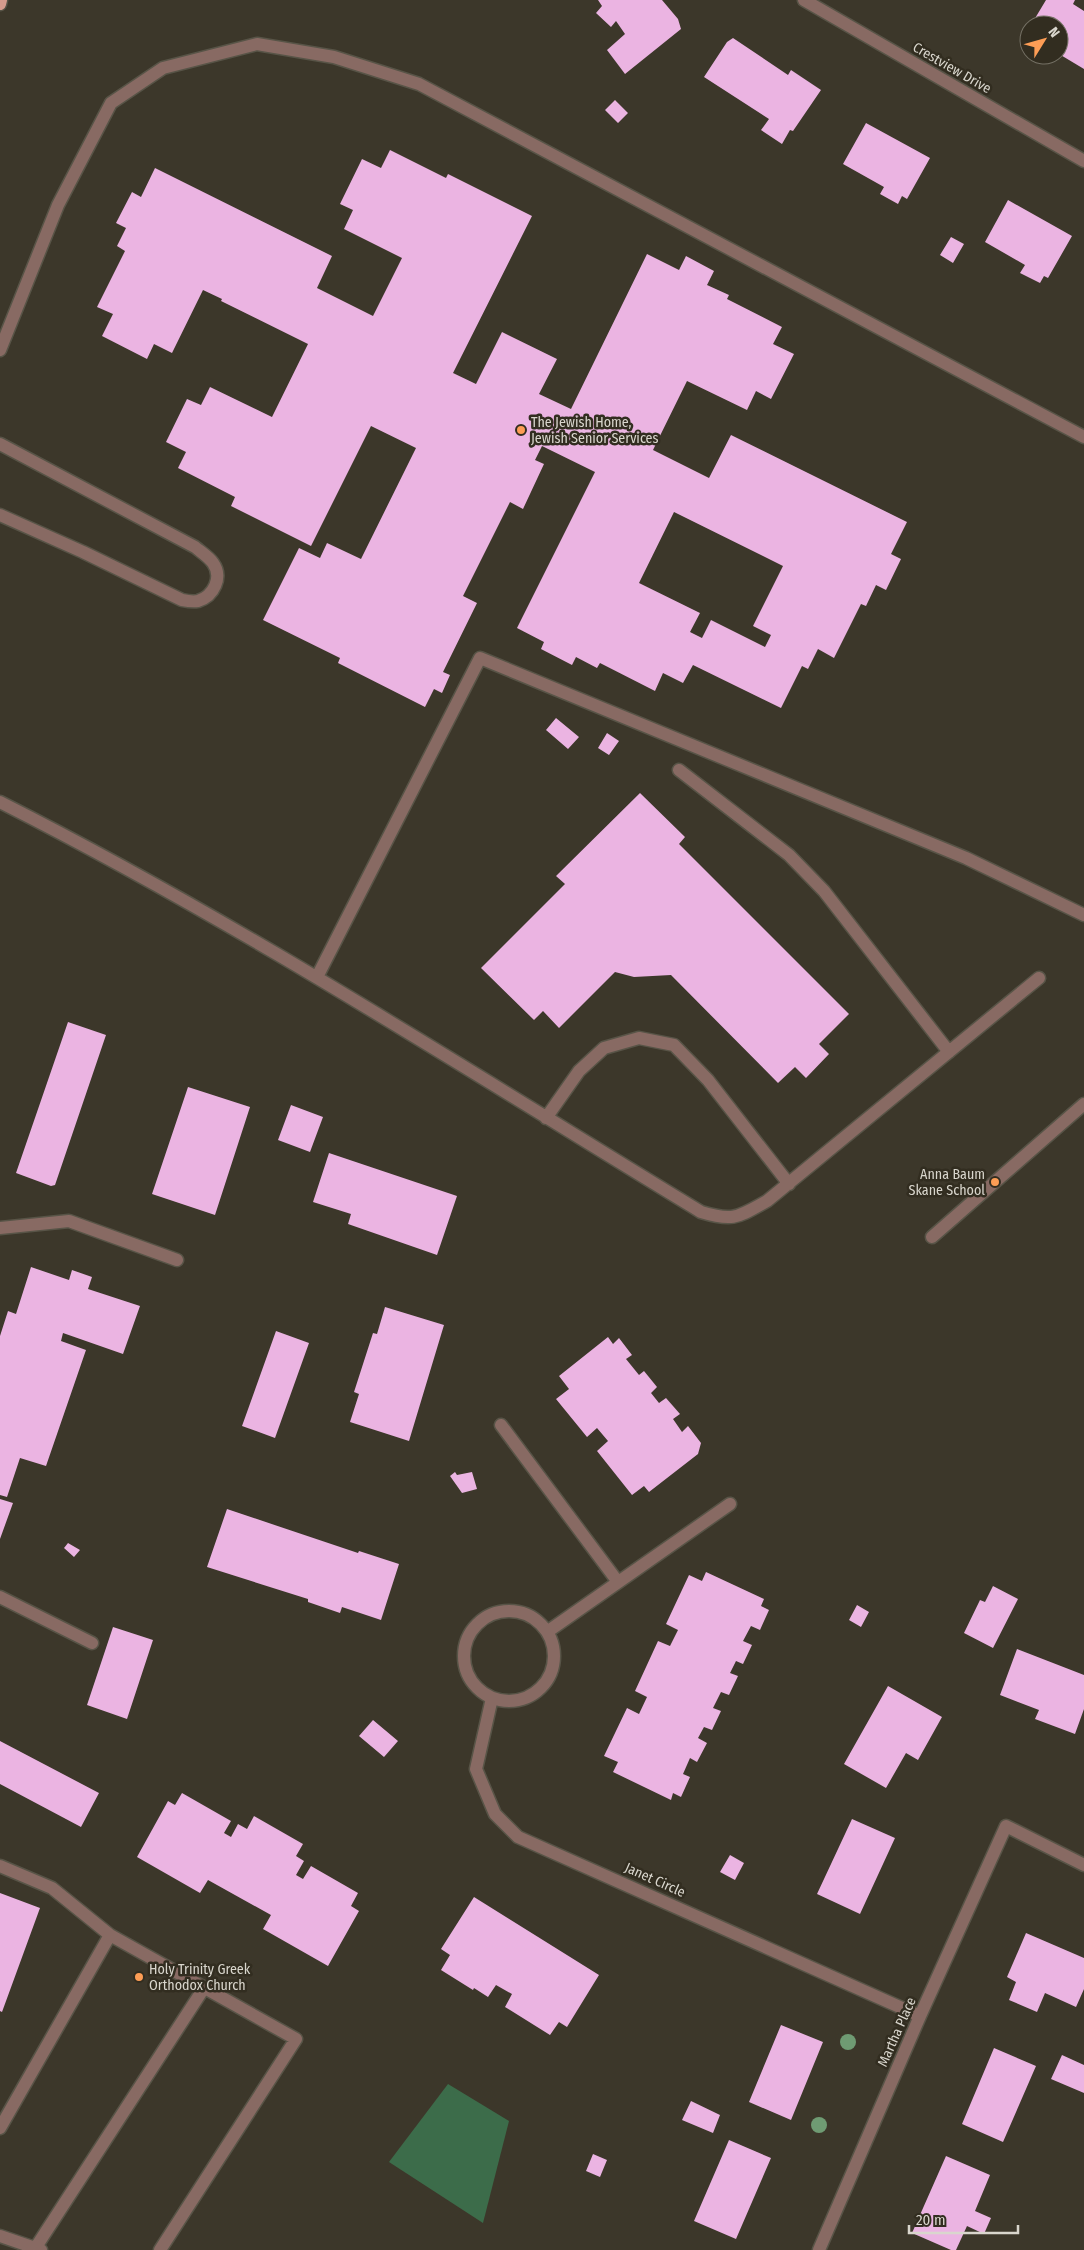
<svg xmlns="http://www.w3.org/2000/svg" width="1084" height="2250" font-family="'Fira Sans Condensed',sans-serif">
  <style>
    .green { fill: #3c6c4a }
    .building { fill: #ebb4e2; fill-rule: evenodd }
    .lines { fill: none; stroke-linecap: round; stroke-linejoin: round }
    .minor-casing { stroke: #585447; stroke-width: 15 }
    .major-casing { stroke: #585447; stroke-width: 15 }
    .minor { stroke: #886a63; stroke-width: 12 }
    .major { stroke: #d69b8d; stroke-width: 12 }
    .tree { fill: #6f9b73 }
    .poi-dot { fill: #fd9d55; stroke: #322d20; stroke-width: 2 }
    .labels { text-anchor: middle; dominant-baseline: central; stroke-width: 5; stroke-linejoin: round; paint-order: stroke }
    .street-label { font-size: 14px; fill: #d9d6cd; stroke: #322d20 }
    .poi-label { font-size: 14px; fill: #d9d6cd; stroke: #322d20; text-anchor: start }
  </style>
  <rect width="100%" height="100%" fill="#3c372a"/>
  <path class="green" d="M448 2084 509 2121 483 2223 389 2162Z"/>
  <path class="building" d="M598 0H662L678 19 681 29 625 74 607 50 625 34 616 21 611 27 596 13 602 6Z
    M1046 0H1075L1073 4 1084 11V69L1059 54V25H1031Z
    M733 38 788 75 791 70 821 90 793 131 790 130 782 144 761 130 769 119 704 77 727 42Z
    M615 100 628 113 618 123 605 110Z
    M866 123 930 158 907 199 902 196 898 204 880 194 884 187 843 164Z
    M390 150 446 178 448 174 532 216 453 373 476 384 502 332 557 359 539 394 571 409 647 254 679 270 686 256 714 271 707 285 729 295 727 299 782 327 773 344 794 354 771 399 756 391 747 410 687 381 653 450 709 478 731 435 907 522 891 554 901 559 886 590 876 585 866 606 861 604 834 658 818 649 808 669 802 666 781 708 693 665 683 683 663 673 655 691 600 663 597 668 576 657 572 665 541 649 544 642 517 628 595 472 542 446 535 460 544 464 523 509 510 502 463 596 477 603 443 672 450 675 442 693 434 689 425 707 338 663 340 658 263 620 299 548 320 558 327 543 361 559 416 448 371 426 311 546 231 506 235 497 178 468 186 452 166 442 187 399 201 405 210 387 272 417 308 344 221 301 222 299 203 290 172 353 154 344 147 359 102 336 113 314 97 307 125 251 117 246 126 228 116 223 132 192 141 197 155 168 332 256 317 288 373 316 402 258 344 229 353 210 340 204 362 159 381 168ZM674 512 783 566 753 626 771 635 765 647 711 620 702 638 690 632 700 613 639 583Z
    M1008 200 1072 236 1048 278 1044 276 1040 283 1020 273 1025 265 985 242Z
    M951 237 964 244 953 263 940 255Z
    M556 718 579 737 568 749 546 730Z
    M607 733 619 741 609 755 598 748Z
    M640 793 685 837 679 844 849 1014 819 1044 829 1054 806 1078 795 1067 778 1083 671 975 634 977 615 972 559 1028 543 1011 534 1020 481 968 565 884 556 876Z
    M68 1022 106 1035 55 1185 51 1186 16 1173Z
    M188 1087 250 1107 215 1215 152 1194Z
    M291 1105 323 1117 310 1152 278 1140Z
    M329 1153 457 1196 437 1255 348 1224 351 1214 313 1202Z
    M31 1267 69 1280 72 1270 92 1277 88 1289 140 1306 123 1354 63 1333 61 1341 86 1350 46 1466 20 1458 7 1497 0 1495V1336L8 1311 16 1314Z
    M385 1307 444 1325 409 1441 350 1422 359 1394 354 1392 373 1333 377 1334Z
    M276 1331 309 1343 275 1438 242 1426Z
    M608 1337 613 1344 619 1338 632 1355 626 1359 639 1375 644 1371 657 1387 651 1393 659 1403 666 1398 680 1414 673 1419 682 1432 688 1426 701 1443 698 1454 649 1492 644 1486 632 1495 597 1451 608 1441 597 1428 587 1437 556 1399 569 1389 559 1376Z
    M455 1472 457 1475 472 1472 477 1489 462 1493 450 1476Z
    M0 1499 13 1503 0 1539Z
    M227 1509 358 1553 359 1551 399 1564 381 1620 342 1607 340 1613 308 1602V1599L207 1567Z
    M68 1543 80 1550 74 1557 64 1548Z
    M706 1572 764 1599 761 1606 769 1610 760 1630 751 1626 743 1641 752 1645 743 1664 736 1661 730 1673 738 1676 729 1695 721 1692 713 1708 721 1711 712 1730 704 1727 698 1738 707 1743 697 1762 690 1758 683 1774 690 1777 681 1797 673 1793 671 1800 613 1772 618 1762 604 1756 627 1708 639 1714 647 1697 635 1691 658 1641 670 1646 678 1630 666 1624 689 1575 702 1581Z
    M993 1586 1018 1599 993 1648 964 1633 980 1600 985 1602Z
    M857 1605 869 1612 861 1627 849 1620Z
    M113 1627 153 1640 127 1719 87 1705Z
    M1017 1649 1084 1675V1709L1075 1734 1035 1719 1039 1710 1000 1695Z
    M888 1686 942 1717 918 1760 906 1753 886 1788 844 1764Z
    M373 1720 398 1741 384 1757 359 1736Z
    M0 1741 99 1793 81 1827 0 1784Z
    M182 1793 231 1821 224 1833 231 1837 238 1824 247 1829 254 1816 303 1844 296 1856 304 1861 296 1875 303 1879 311 1866 358 1893 351 1906 359 1911 328 1966 263 1929 271 1915 208 1880 200 1893 137 1857 168 1801 175 1805Z
    M852 1819 895 1838 860 1914 817 1894Z
    M730 1855 744 1863 735 1880 720 1872Z
    M0 1893 40 1908 2 2012 0 2011Z
    M474 1897 599 1975 567 2027 559 2022 550 2035 505 2007 512 1994 496 1985 488 1997 474 1988 473 1990 441 1970 450 1955 441 1949Z
    M1026 1933 1084 1958V1989L1076 2007 1045 1993 1037 2012 1009 2000 1016 1982 1007 1977Z
    M781 2025 823 2042 791 2120 749 2102Z
    M994 2048 1036 2066 1003 2142 962 2124Z
    M1062 2055 1084 2065V2093L1051 2079Z
    M691 2101 720 2115 713 2133 682 2120Z
    M729 2140 771 2158 736 2239 694 2221Z
    M593 2154 607 2160 600 2177 586 2171Z
    M946 2156 990 2175 975 2211 991 2218 984 2234 967 2226 956 2250H951L912 2233Z"/>
  <g class="lines">
    <defs>
      <path id="minor" d="M804 0 1084 161
        M0 350 58 205 111 103 163 68 257 44 334 57 419 84 1084 437
        M0 444 195 547C201 552 209 557 213 563 223 577 214 596 198 601 193 602 187 601 182 600L83 552 0 515
        M679 770 789 855 824 891 949 1052
        M0 802C242 924 470 1072 701 1212 734 1222 738 1217 767 1201L1039 978
        M317 977 480 658 966 858 1084 915
        M546 1118 579 1071 604 1048 639 1038 674 1045 708 1080 789 1184
        M0 1228 69 1221 177 1260
        M932 1237 1084 1104
        M501 1425 618 1582
        M0 1597 92 1643
        M464 1656a45 45 0 1 1 90 0a45 45 0 1 1-90 0Z
        M547 1632 730 1504
        M492 1698 476 1769 495 1814 518 1837 920 2016
        M0 1866 52 1888 110 1935 0 2128
        M110 1935 296 2039 160 2250
        M0 2236 41 2250
        M36 2247 204 1988
        M819 2250 920 2016 1006 1826 1084 1865"/>
      <path id="major" d="M0 4 1 0"/>
    </defs>
    <use href="#minor" class="minor-casing"/>
    <use href="#major" class="major-casing"/>
    <use href="#minor" class="minor"/>
    <use href="#major" class="major"/>
  </g>
  <g class="tree">
    <circle cx="848" cy="2042" r="8"/>
    <circle cx="819" cy="2125" r="8"/>
  </g>
  <g class="poi-dot">
    <circle cx="521" cy="430" r="5"/>
    <circle cx="995" cy="1182" r="5"/>
    <circle cx="139" cy="1977" r="5"/>
  </g>
  <g class="labels">
    <g class="street-label">
      <text transform="translate(952 68) rotate(30)">Crestview Drive</text>
      <text transform="translate(655 1880) rotate(24)">Janet Circle</text>
      <text transform="translate(897 2032) rotate(-66)">Martha Place</text>
    </g>
    <g class="poi-label">
      <text x="531" y="422">The Jewish Home,<tspan x="531" dy="16">Jewish Senior Services</tspan></text>
      <text x="985" y="1174" text-anchor="end">Anna Baum<tspan x="985" dy="16">Skane School</tspan></text>
      <text x="149" y="1969">Holy Trinity Greek<tspan x="149" dy="16">Orthodox Church</tspan></text>
    </g>
  </g>
  <g transform="translate(1044 40) rotate(53)"><circle r="24" fill="#322d20" stroke="#757165"/>
  <path d="M0-4L9 19L0 12L-9 19Z" fill="#fd9d55"/>
  <text y="-8" font-size="14" font-weight="bold" text-anchor="middle" fill="#d9d6cd">N</text>
  </g>
  <path d="M909 2225v8h109v-8" fill="none" stroke="#d9d6cd" stroke-width="2.5"/>
  <text x="916" y="2225" font-size="15" fill="#d9d6cd" stroke="#322d20" stroke-width="4" paint-order="stroke">20 m</text>
</svg>
